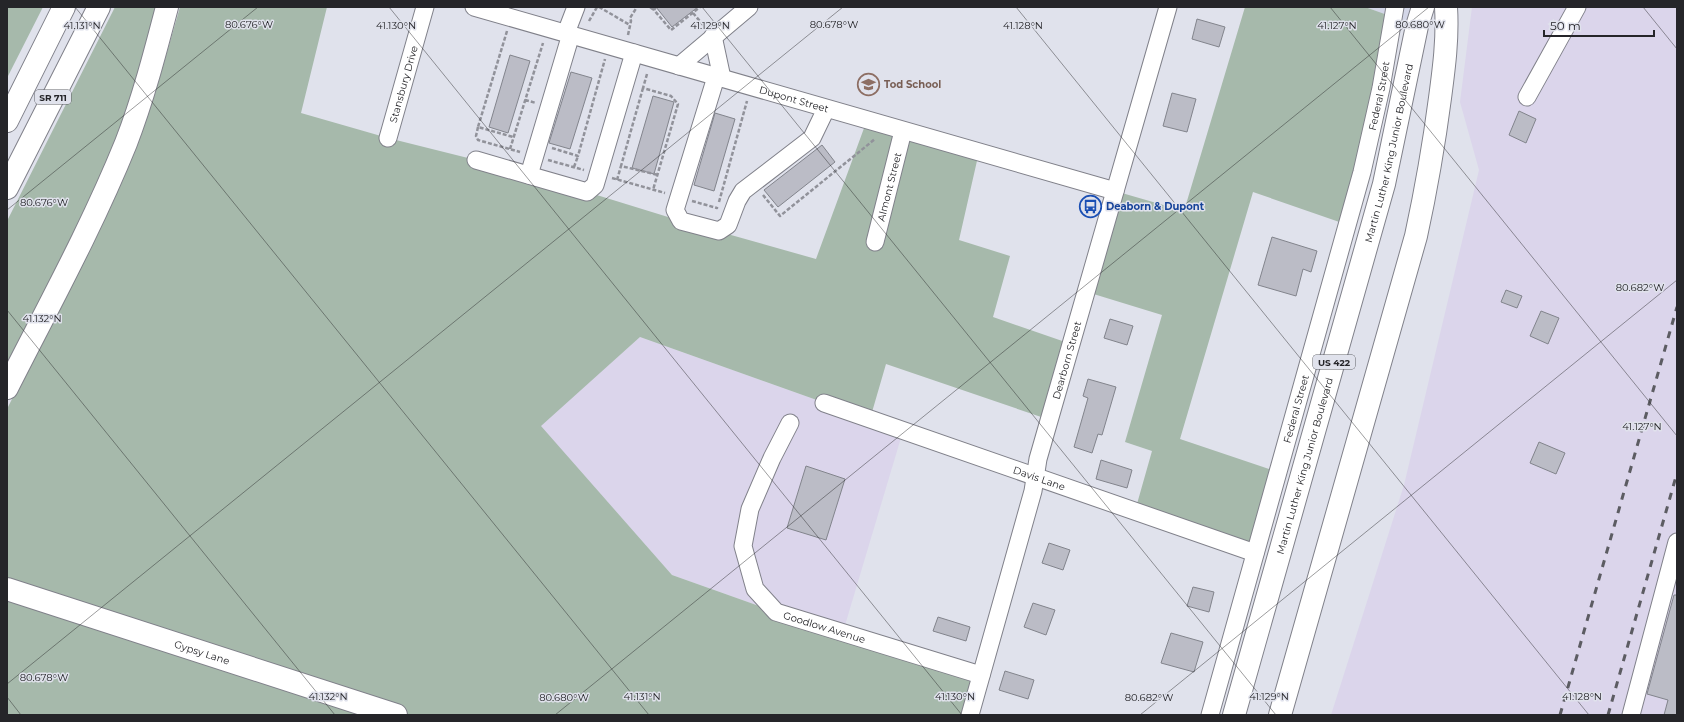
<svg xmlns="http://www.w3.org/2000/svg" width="1684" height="722" font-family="Montserrat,sans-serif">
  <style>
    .built { fill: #d3d6e7 }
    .industrial { fill: #dbd5eb }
    .green { fill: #a6b9ab }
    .building { fill: #bbbcc6; stroke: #82848c }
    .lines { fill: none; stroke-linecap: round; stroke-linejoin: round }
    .minor-casing { stroke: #80818a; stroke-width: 19 }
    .major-casing { stroke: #80818a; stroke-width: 24 }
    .highway-casing { stroke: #80818a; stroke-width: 24 }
    .path { stroke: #91929a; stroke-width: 2.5; stroke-dasharray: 4 2; stroke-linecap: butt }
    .minor { stroke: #fff; stroke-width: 17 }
    .major { stroke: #fff; stroke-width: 22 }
    .highway { stroke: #fff; stroke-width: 22 }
    .rail { stroke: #5c5c62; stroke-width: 3; stroke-dasharray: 7 7; stroke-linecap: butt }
    .ticks { fill: none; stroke: #252529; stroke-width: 1; stroke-opacity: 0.45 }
    .labels { text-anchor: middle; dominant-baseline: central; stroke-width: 3; stroke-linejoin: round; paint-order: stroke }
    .shield { fill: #e0e2ec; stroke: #5d5e64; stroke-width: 1 }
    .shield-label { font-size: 9px; font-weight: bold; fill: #252529 }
    .street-label { font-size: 10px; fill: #252529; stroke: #e0e2ec }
    .education-label { font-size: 10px; font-weight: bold; fill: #785e54; stroke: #e0e2ec; text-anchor: start }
    .transit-label { font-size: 10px; font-weight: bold; fill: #164399; stroke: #e0e2ec; text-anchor: start }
    .ticks-label { font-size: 10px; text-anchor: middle; fill: #252529; stroke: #e0e2ec; stroke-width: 3; stroke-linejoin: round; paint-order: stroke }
  </style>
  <rect width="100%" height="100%" fill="#e0e2ec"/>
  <path class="built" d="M1365 7H1423L1417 26Z"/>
  <path class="industrial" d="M1472 7H1677V715H1331L1404 485 1479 170 1460 102Z
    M640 337 903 431 843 632 776 612 672 575 540 426Z"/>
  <path class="green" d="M7 7H43L7 78Z
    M115 7H160L138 87 95 194 7 370V221Z
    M180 7H327L301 113 388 138 476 160 587 192 681 221 816 259 867 120 979 152 959 240 1010 256 993 317 1071 344 1050 420 886 364 870 419 640 337 541 426 672 575 776 612 981 675 970 715H7V409L83 257 138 139 155 94Z
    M1245 7H1365L1393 17 1348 225 1253 192 1180 439 1278 472 1255 553 1135 511 1152 451 1125 442 1162 315 1087 292 1115 191 1184 211Z"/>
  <path class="building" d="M656 7H698L672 27Z
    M1197 19 1225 27 1219 47 1192 39Z
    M510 55 530 61 508 133 489 127Z
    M571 72 592 78 570 149 549 143Z
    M1172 93 1196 99 1187 132 1163 126Z
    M653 96 674 102 654 174 632 168Z
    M1519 111 1536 119 1526 143 1509 135Z
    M715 113 735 119 714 191 694 185Z
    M822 145 835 162 778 207 764 190Z
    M1272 237 1317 251 1311 272 1303 269 1296 296 1258 285Z
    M1506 290 1522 296 1517 308 1501 302Z
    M1541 311 1559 318 1548 344 1530 336Z
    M1110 319 1133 326 1127 345 1104 338Z
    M1088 379 1116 387 1102 435 1098 434 1092 453 1074 447 1088 398 1083 396Z
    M1539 442 1565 453 1556 474 1530 463Z
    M1101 460 1132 470 1127 488 1096 479Z
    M806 466 845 479 826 540 787 528Z
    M1049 543 1070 550 1063 570 1042 563Z
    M1193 587 1214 592 1209 612 1187 606Z
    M1674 595H1677V715H1664L1668 700 1647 694Z
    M1033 603 1055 610 1046 635 1024 627Z
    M938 617 970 627 966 641 933 631Z
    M1171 633 1203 642 1194 672 1161 663Z
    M1005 671 1034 680 1028 699 999 690Z"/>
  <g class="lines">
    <defs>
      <g id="minor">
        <path id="s1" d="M474 7 1115 191"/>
        <path d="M566 33 576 7"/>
        <path d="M713 36 722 78"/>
        <path d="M679 66 749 7"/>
        <path d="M716 77 675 210 681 221 719 231 728 225 737 201 743 191 812 138 826 109"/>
        <path d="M1527 97 1577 7"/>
        <path id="s2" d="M388 138 425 7"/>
        <path d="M476 160 587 192 595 185 634 53"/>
        <path d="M529 175 571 34"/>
        <path id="s3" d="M875 242 903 131"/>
        <path id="s4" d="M824 403 1255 553"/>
        <path id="s5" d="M790 423 772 458 750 509 743 546 755 589 776 612 981 675"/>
        <path id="s6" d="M970 715 1033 491 1038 459 1168 7"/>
        <path id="s7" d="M1210 715 1362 172 1381 88 1395 7"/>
        <path d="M1631 715 1677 542"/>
      </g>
      <g id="major">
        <path id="s8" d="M7 589 396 715"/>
        <path id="s9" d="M1234 715 1384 184 1417 26 1423 7"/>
        <path d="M1280 715 1416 236C1426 190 1434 144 1440 98 1444 68 1448 38 1446 7"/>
      </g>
      <path id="highway" d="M7 121 64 7
        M7 188 99 7
        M7 388C48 307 92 227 126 143 143 99 155 53 167 7"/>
    </defs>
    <use href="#minor" class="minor-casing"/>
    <use href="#major" class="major-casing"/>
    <use href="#highway" class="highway-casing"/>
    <path class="path" d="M599 7 630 25
      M650 7 654 10
      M656 7 654 10 671 30 700 7
      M693 13 704 26
      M589 21 597 7
      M507 31 478 127 513 137
      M628 35 631 21 630 18 637 7
      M647 74 643 88 671 96 678 104 653 190
      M643 88 621 166 658 175
      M525 100 536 103
      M478 127 476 136 478 140 520 152
      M552 148 578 156 605 59
      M510 149 543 43
      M548 160 584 170
      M574 167 578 156
      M612 178 665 193
      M617 180 621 166
      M763 195 780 216 875 139
      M692 201 717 208V207
      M719 202 747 101"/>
    <use href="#minor" class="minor"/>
    <use href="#major" class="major"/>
    <use href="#highway" class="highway"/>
    <path class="rail" d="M1560 715 1677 307
      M1608 715 1677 473"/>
  </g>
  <path class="ticks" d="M75 7 649 715M389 7 962 715M702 7 1276 715M1016 7 1589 715M1330 7 1677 436M1643 7 1677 49M7 210 258 7M7 310 335 715M7 684 843 7M7 697 21 715M555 715 1429 7M1140 715 1677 280"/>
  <defs>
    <symbol id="school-ring" viewBox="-11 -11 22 22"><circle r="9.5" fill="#e0e2ec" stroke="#8d6e63" stroke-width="1.5"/><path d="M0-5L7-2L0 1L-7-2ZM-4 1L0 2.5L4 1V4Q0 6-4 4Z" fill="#8d6e63"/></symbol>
    <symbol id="bus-ring" viewBox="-11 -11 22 22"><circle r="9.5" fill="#e0e2ec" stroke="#1a4fb4" stroke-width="1.5"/><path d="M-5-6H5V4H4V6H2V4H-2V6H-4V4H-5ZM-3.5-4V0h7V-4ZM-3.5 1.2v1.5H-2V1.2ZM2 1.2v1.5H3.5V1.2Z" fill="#1a4fb4"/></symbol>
  </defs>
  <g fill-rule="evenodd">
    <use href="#school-ring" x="856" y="72" width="25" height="25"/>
    <use href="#bus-ring" x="1078" y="194" width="25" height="25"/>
  </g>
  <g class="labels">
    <g class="shield">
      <rect x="35" y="90" width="36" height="14" rx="3"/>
      <rect x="1313" y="355" width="42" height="14" rx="3"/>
    </g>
    <g class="shield-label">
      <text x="53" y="97">SR 711</text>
      <text x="1334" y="362">US 422</text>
    </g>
    <g class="street-label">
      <text stroke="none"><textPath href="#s2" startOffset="56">Stansbury Drive</textPath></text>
      <text stroke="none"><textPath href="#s7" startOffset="642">Federal Street</textPath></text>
      <text stroke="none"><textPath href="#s1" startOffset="333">Dupont Street</textPath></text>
      <text stroke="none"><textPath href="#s9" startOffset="583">Martin Luther King Junior Boulevard</textPath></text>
      <text stroke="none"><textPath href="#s3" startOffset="57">Almont Street</textPath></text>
      <text stroke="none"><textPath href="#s6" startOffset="368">Dearborn Street</textPath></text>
      <text stroke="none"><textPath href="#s7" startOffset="318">Federal Street</textPath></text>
      <text stroke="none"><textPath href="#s9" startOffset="259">Martin Luther King Junior Boulevard</textPath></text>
      <text stroke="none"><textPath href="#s4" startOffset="228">Davis Lane</textPath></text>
      <text stroke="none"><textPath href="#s5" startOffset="259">Goodlow Avenue</textPath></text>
      <text stroke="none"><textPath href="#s8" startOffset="205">Gypsy Lane</textPath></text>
    </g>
    <g class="education-label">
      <text x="884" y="84">Tod School</text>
    </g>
    <g class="transit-label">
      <text x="1106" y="206">Deaborn &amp; Dupont</text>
    </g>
  </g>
  <g class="ticks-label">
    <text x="249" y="28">80.676°W</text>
    <text x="834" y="28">80.678°W</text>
    <text x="1420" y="28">80.680°W</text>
    <text x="82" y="29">41.131°N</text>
    <text x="396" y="29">41.130°N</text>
    <text x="710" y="29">41.129°N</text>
    <text x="1023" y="29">41.128°N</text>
    <text x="1337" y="29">41.127°N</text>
    <text x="44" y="206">80.676°W</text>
    <text x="1640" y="291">80.682°W</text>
    <text x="42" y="322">41.132°N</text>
    <text x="1642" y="430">41.127°N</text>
    <text x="44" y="681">80.678°W</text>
    <text x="328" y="700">41.132°N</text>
    <text x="642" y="700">41.131°N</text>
    <text x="955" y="700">41.130°N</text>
    <text x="1269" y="700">41.129°N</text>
    <text x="1582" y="700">41.128°N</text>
    <text x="564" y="701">80.680°W</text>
    <text x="1149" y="701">80.682°W</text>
  </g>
  <rect width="1684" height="722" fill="none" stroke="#252529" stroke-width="16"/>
  <path d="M1544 30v6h110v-6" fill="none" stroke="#252529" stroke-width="2"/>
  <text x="1550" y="30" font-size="12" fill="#252529" stroke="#e0e2ec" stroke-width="3" paint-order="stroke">50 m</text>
</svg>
